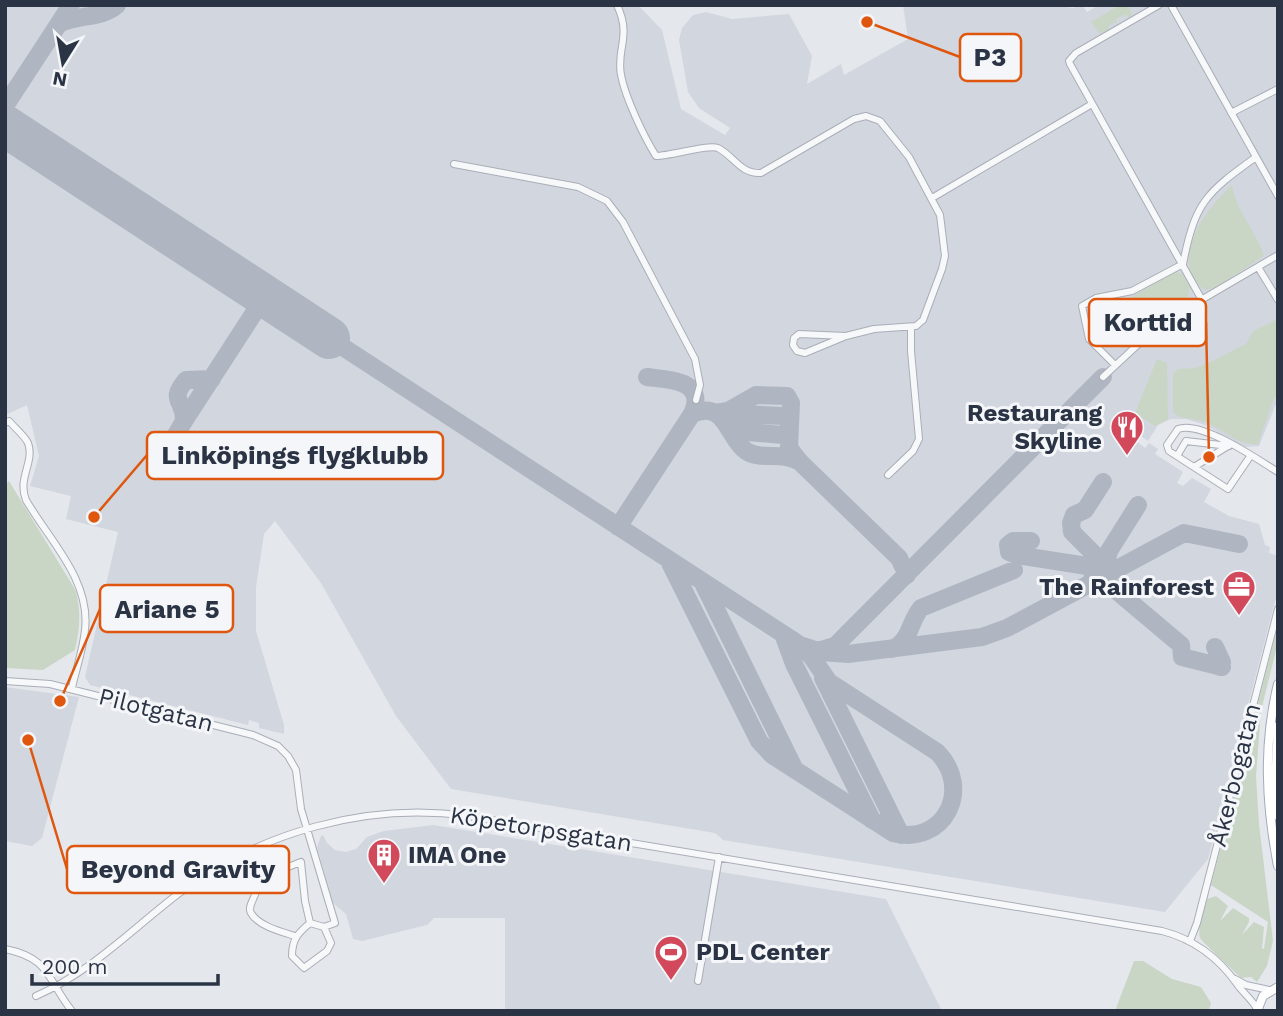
<svg xmlns="http://www.w3.org/2000/svg" width="1283" height="1016" font-family="'Work Sans',sans-serif">
  <style>
    .built { fill: #d2d6de }
    .green { fill: #c9d6c5 }
    .lines { fill: none; stroke-linecap: round; stroke-linejoin: round }
    .taxiway { stroke: #b0b6c1; stroke-width: 18 }
    .runway { stroke: #b0b6c1; stroke-width: 42 }
    .minor-casing { stroke: #a9aeb7; stroke-width: 8 }
    .major-casing { stroke: #a3abb8; stroke-width: 10 }
    .minor { stroke: #f7f8fa; stroke-width: 6 }
    .major { stroke: #fff; stroke-width: 8 }
    .labels { text-anchor: middle; dominant-baseline: central; stroke-width: 6; stroke-linejoin: round; paint-order: stroke }
    .poi-label { font-size: 24px; font-weight: bold; fill: #2b3445; stroke: #f4f6f9; text-anchor: end }
    .street-label { font-size: 24px; fill: #2b3445; stroke: #f4f6f9 }
    .leader { fill: none; stroke: #df570f; stroke-width: 2.5 }
    .callout-dot { fill: #df570f; stroke: #f4f6f9; stroke-width: 2.5 }
    .callout { fill: #f4f6f9; stroke: #df570f; stroke-width: 2.5 }
    .callout-label { font-size: 26px; text-anchor: middle; font-weight: bold; fill: #2b3445 }
  </style>
  <rect width="100%" height="100%" fill="#e4e7ec"/>
  <path class="built" d="M5 5H638L662 30 681 109 725 135 730 128 699 108 688 92 679 40 682 28 693 15 706 12 732 19 789 14 812 56 807 84 841 64 844 75 908 39 903 5H1052L1073 8 1082 5 1087 12 1099 5H1278V399L1259 446 1245 447 1205 425 1186 419H1171L1158 425 1148 441 1141 436 1137 442 1145 448 1149 443 1158 449 1155 454 1183 472 1177 483 1183 486 1192 478 1211 489 1204 502 1229 516 1259 524 1265 545 1270 547 1269 553 1278 556V590L1208 859 1165 912 723 840 715 833 451 789 396 716 321 583 275 521 264 534 256 587V631L284 725V734L259 728V723L249 720 248 725 90 685 85 677 118 532 66 519 71 496 30 486 39 456 27 405 5 415Z
    M5 687 79 697 42 838 32 846 5 841Z
    M433 825 886 899 942 1011H505V918H434L427 925 362 941 353 939 346 914 333 903 317 847 321 836 323 835 327 843 335 850 346 852 356 849 367 837 384 831Z"/>
  <path class="green" d="M1120 5H1128L1132 15 1129 18 1126 14 1116 19 1117 25 1115 22 1108 27 1109 30 1099 33 1091 22Z
    M1232 185C1236 211 1256 231 1264 256L1215 288 1205 290C1165 262 1207 208 1232 185Z
    M1174 272 1183 274 1190 287 1187 300 1179 308 1158 321 1126 349 1102 306 1123 302Z
    M1278 319V398H1274L1258 444C1238 446 1223 429 1205 422 1194 418 1180 420 1173 412V374L1178 369 1195 368 1211 362 1247 343 1253 331Z
    M1157 359 1167 363 1168 419 1155 426 1135 413Z
    M9 481 76 591C81 612 80 628 75 650L43 670 5 668V485Z
    M1278 625V642L1261 711 1256 776 1259 824 1273 941 1267 966 1257 982 1251 977 1241 978C1235 972 1202 942 1200 938 1197 927 1204 910 1207 899L1216 896 1228 906 1220 921 1233 908 1249 918V922L1242 935 1254 922 1264 927 1262 948 1264 949 1268 922 1211 885Z
    M1134 961H1143L1172 979 1201 987 1211 1003 1209 1011H1115Z"/>
  <g class="lines">
    <path class="taxiway" d="M59 24C77 14 102 19 117 5
      M5 106 71 5
      M329 338 797 643 811 656 829 682 937 752C973 788 945 846 893 833L772 755 759 741 668 559
      M715 413 728 411 756 395 787 396 791 403 789 448 800 462
      M724 413 783 416 790 422
      M692 414C726 399 727 438 746 451 761 461 783 451 800 462L899 558 907 575
      M725 419 748 432 783 435 789 440
      M184 421C185 400 168 401 186 380L212 379
      M161 468 173 440 184 421 265 296
      M1103 482 1085 510 1074 515 1071 523 1072 532 1102 562 1104 569
      M618 527 692 414C707 380 670 380 647 377
      M1031 541H1013L1008 545 1009 552 1016 555 1087 566 1093 572V579L1090 583
      M1104 572 1109 551 1138 505
      M702 581 795 770
      M1092 582H1102L1111 586 1181 645 1182 657 1222 667
      M783 634 794 664 872 820
      M803 646 821 652 848 654 982 637 1007 628 1184 533 1239 544
      M1215 647 1222 662 1220 667
      M892 649C911 641 909 622 921 608L1014 570
      M818 651 835 646 1103 377
      M823 678 901 835"/>
    <path class="runway" d="M5 126 329 338"/>
    <defs>
      <path id="minor" d="M617 5C632 37 616 48 621 75 625 97 644 137 656 156 671 156 708 144 718 148 735 157 740 174 761 173L854 119 866 116 880 121 909 157 940 215 945 256 942 269 923 320 916 326 874 329 846 336 805 353 797 351 793 345 794 338 799 334 846 336
        M1159 5 1076 53 1069 61 1070 64 1202 300
        M1171 5 1278 196
        M1231 113 1278 89
        M454 164 578 187 607 201 623 222 695 359 700 385 696 400
        M932 198 1092 104
        M1258 267 1278 300
        M1115 365 1089 339 1082 306 1096 298 1132 291 1183 264C1195 202 1206 193 1256 157
        M1103 377 1160 324 1278 255
        M5 423 9 421C15 428 24 435 28 443 35 462 17 478 26 500 49 540 91 580 85 630 83 650 76 669 72 688
        M1251 455 1228 489 1169 451 1167 445 1178 429C1201 420 1257 459 1278 472
        M1177 456 1186 441 1229 446
        M1194 467 1228 446
        M888 475 913 451 919 439 911 351V328
        M5 681 50 684 253 735 278 746 288 756 296 770 301 809 335 923 324 927
        M295 936C282 932 258 926 251 913 248 908 252 902 254 897 262 875 281 870 301 862L305 901 310 923 324 927 331 943 327 951 304 968 292 956C292 939 298 933 310 923
        M1190 941 1197 923 1278 609
        M5 949C51 958 47 980 72 1011
        M1235 979 1246 985 1269 990
        M698 981 719 857
        M36 996C91 972 131 930 178 894 259 832 367 802 468 816L1162 931C1193 939 1218 957 1237 984 1243 993 1252 999 1257 1009"/>
      <path id="major" d="M1278 684C1263 745 1266 804 1278 866
        M1278 726 1275 784 1278 816
        M1257 1011 1263 996 1278 987"/>
    </defs>
    <use href="#minor" class="minor-casing"/>
    <use href="#major" class="major-casing"/>
    <use href="#minor" class="minor"/>
    <use href="#major" class="major"/>
  </g>
  <defs>
    <symbol id="restaurant-pin" viewBox="-11 -11 22 30"><path d="M0 17L-7.5 6A9.5 9.5 0 1 1 7.5 6Z" fill="#d1495b" stroke="#f4f6f9"/><path d="M-5-6h1v4h1v-4h1v4h1v-4h1v5L-1.5 .5V6h-2V.5L-5-1ZM5-6V6H3V1.5H1.5Q1.5-4 5-6Z" fill="#fff"/></symbol>
    <symbol id="office-pin" viewBox="-11 -11 22 30"><path d="M0 17L-7.5 6A9.5 9.5 0 1 1 7.5 6Z" fill="#d1495b" stroke="#f4f6f9"/><path d="M-6-3h4V-5.5h4V-3h4V5H-6ZM-1-4.5V-3h2v-1.5ZM-6 0V1H6V0Z" fill="#fff"/></symbol>
    <symbol id="building-pin" viewBox="-11 -11 22 30"><path d="M0 17L-7.5 6A9.5 9.5 0 1 1 7.5 6Z" fill="#d1495b" stroke="#f4f6f9"/><path d="M-4-6H4V6H1V3H-1V6H-4ZM-2.5-4.3h1.7v1.8h-1.7ZM.8-4.3h1.7v1.8H.8ZM-2.5-1h1.7V.8h-1.7ZM.8-1h1.7V.8H.8Z" fill="#fff"/></symbol>
    <symbol id="stadium-pin" viewBox="-11 -11 22 30"><path d="M0 17L-7.5 6A9.5 9.5 0 1 1 7.5 6Z" fill="#d1495b" stroke="#f4f6f9"/><path d="M0-5a6.5 5 0 1 0 0 10a6.5 5 0 1 0 0-10ZM-3.5-1.8h7v3.6h-7Z" fill="#fff"/></symbol>
  </defs>
  <g fill-rule="evenodd">
    <use href="#restaurant-pin" x="1108" y="408" width="38" height="52"/>
    <use href="#office-pin" x="1220" y="568" width="38" height="52"/>
    <use href="#building-pin" x="365" y="836" width="38" height="52"/>
    <use href="#stadium-pin" x="652" y="933" width="38" height="52"/>
  </g>
  <g class="labels">
    <g class="poi-label">
      <text x="1102" y="413">Restaurang<tspan x="1102" dy="28">Skyline</tspan></text>
      <text x="1214" y="587">The Rainforest</text>
      <text x="408" y="855" text-anchor="start">IMA One</text>
      <text x="696" y="952" text-anchor="start">PDL Center</text>
    </g>
    <g class="street-label">
      <text transform="translate(156 710) rotate(14)">Pilotgatan</text>
      <text transform="translate(1235 775) rotate(-76)">Åkerbogatan</text>
      <text transform="translate(541 829) rotate(9)">Köpetorpsgatan</text>
    </g>
  </g>
  <path class="leader" d="M867 22L960 57M1209 457L1206 322M94 517L147 455M60 701L100 609M28 740L67 869"/>
  <g class="callout-dot">
    <circle cx="867" cy="22" r="7"/>
    <circle cx="1209" cy="457" r="7"/>
    <circle cx="94" cy="517" r="7"/>
    <circle cx="60" cy="701" r="7"/>
    <circle cx="28" cy="740" r="7"/>
  </g>
  <g class="callout">
    <rect x="960" y="34" width="61" height="47" rx="7"/>
    <rect x="1089" y="299" width="117" height="47" rx="7"/>
    <rect x="147" y="432" width="296" height="47" rx="7"/>
    <rect x="100" y="585" width="133" height="47" rx="7"/>
    <rect x="67" y="846" width="222" height="47" rx="7"/>
  </g>
  <g class="callout-label">
    <text x="990" y="66">P3</text>
    <text x="1148" y="331">Korttid</text>
    <text x="295" y="464">Linköpings flygklubb</text>
    <text x="167" y="618">Ariane 5</text>
    <text x="178" y="878">Beyond Gravity</text>
  </g>
  <rect width="1283" height="1016" fill="none" stroke="#2b3445" stroke-width="14"/>
  <g transform="translate(63 63) rotate(191)" stroke="#f4f6f9" stroke-width="5" paint-order="stroke">
  <path d="M0-5L12 26L0 18L-12 26Z" fill="#2b3445"/>
  <text y="-10" font-size="19" font-weight="bold" text-anchor="middle" fill="#2b3445">N</text>
  </g>
  <path d="M32 974v10h186v-10" fill="none" stroke="#2b3445" stroke-width="3.5"/>
  <text x="42" y="974" font-size="21" fill="#2b3445" stroke="#f4f6f9" stroke-width="5" paint-order="stroke">200 m</text>
</svg>
